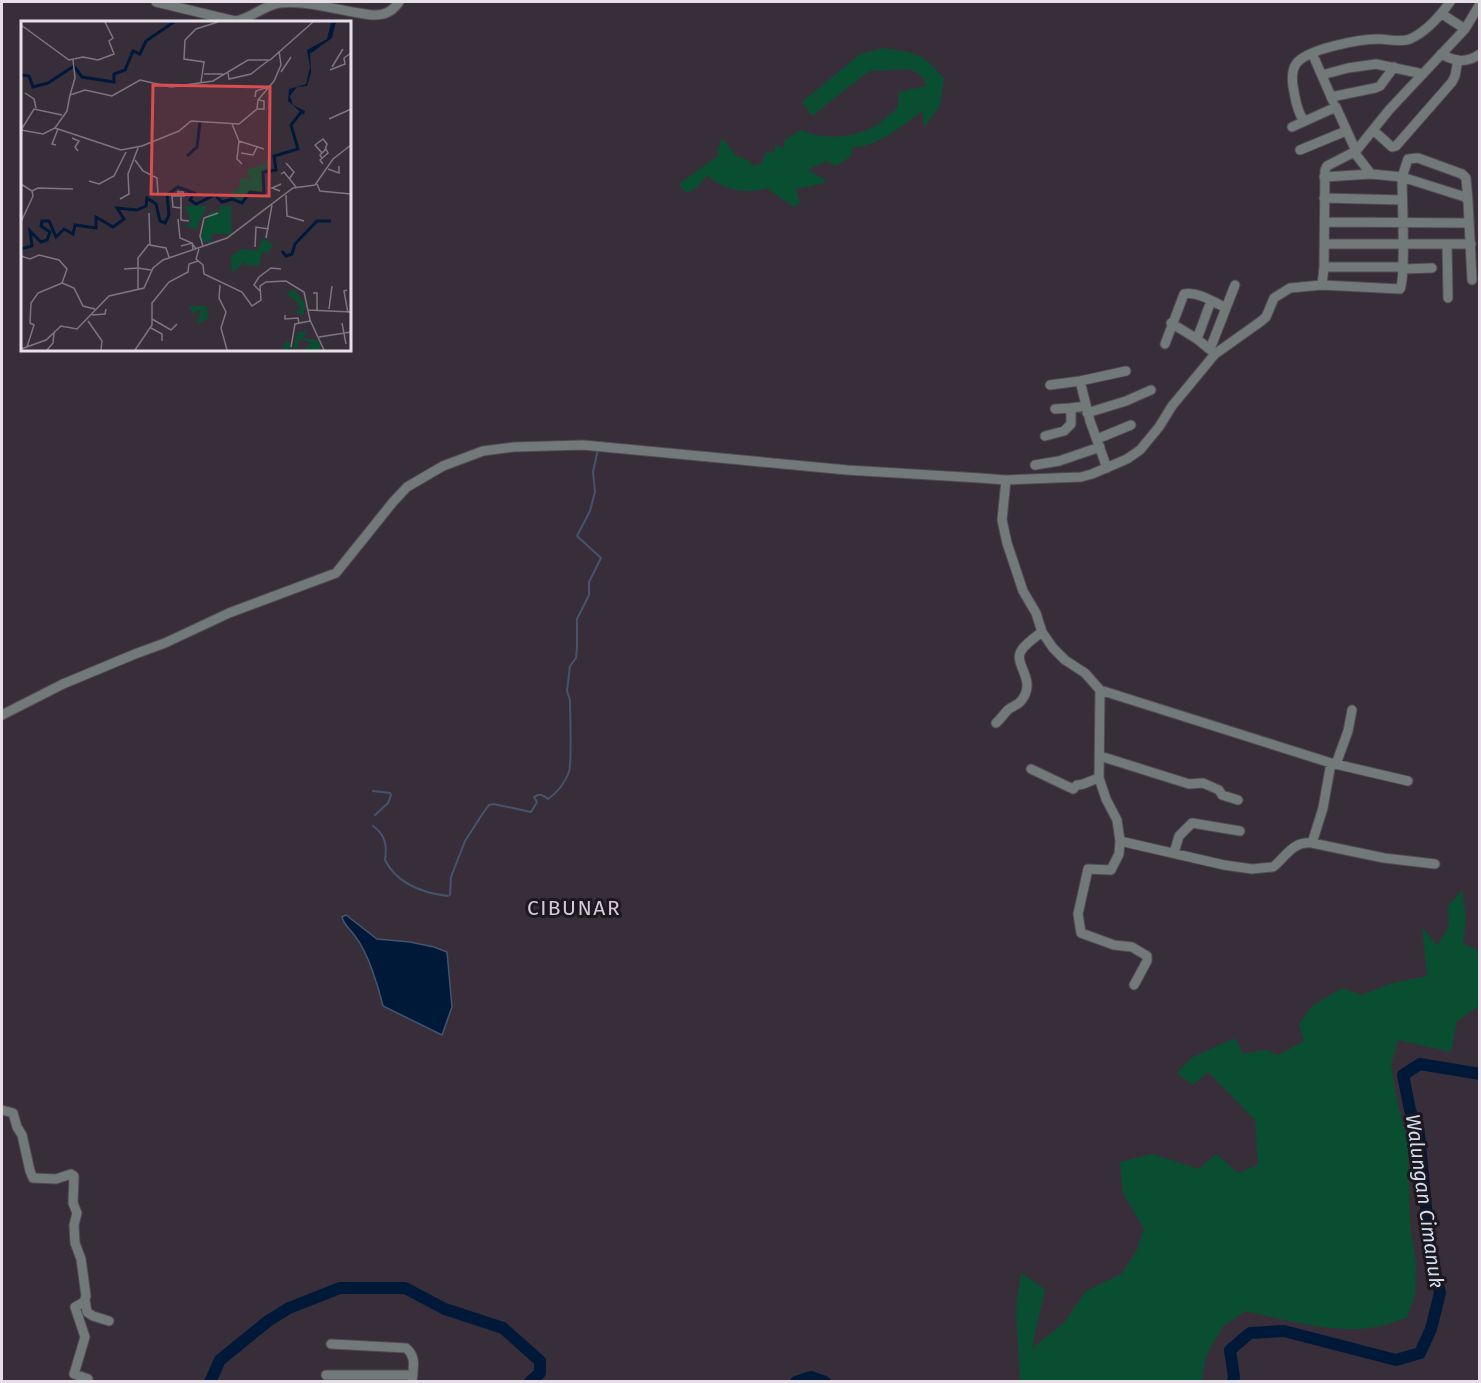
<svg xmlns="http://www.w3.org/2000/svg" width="1481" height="1383" font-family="'Fira Sans',sans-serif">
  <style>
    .green { fill: #0a4e32 }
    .water { fill: #001939; stroke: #45546e; stroke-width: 1.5 }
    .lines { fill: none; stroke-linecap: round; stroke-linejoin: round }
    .stream { stroke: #45546e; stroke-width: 2 }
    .river { stroke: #001939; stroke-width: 12 }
    .minor-casing { stroke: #544a56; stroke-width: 11 }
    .minor { stroke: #717a79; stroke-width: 9 }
    .labels { text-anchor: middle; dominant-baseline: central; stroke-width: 6; stroke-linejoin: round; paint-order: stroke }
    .water-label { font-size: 20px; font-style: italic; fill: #d1dff2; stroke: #1c181e }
    .quarter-label { font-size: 21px; letter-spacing: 1.5px; fill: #d5c8d9; stroke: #1c181e }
    .inset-river { fill: none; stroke: #001939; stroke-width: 3 }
    .inset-road { fill: none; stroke: #7e7580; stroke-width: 1.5 }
    .view { fill: #d94d4e; fill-opacity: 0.15; stroke: #d94d4e; stroke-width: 3 }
    .inset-edge { fill: none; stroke: #e6dfe8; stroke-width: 3 }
  </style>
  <rect width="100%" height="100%" fill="#382e3a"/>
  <path class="green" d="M883 48C917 53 922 52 944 79L940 106 924 127 922 111C905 124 874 149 852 147L851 156 836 166 826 161 808 170 824 179 825 183 796 189 800 203 793 207 767 188C745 195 724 190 707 175L698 187 686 193 679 184 719 155 717 151 722 138 736 156 748 160 753 166 762 163 766 151 774 153 775 145 784 148 785 140 801 130C825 141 858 138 880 123 886 118 892 112 898 107L899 92 927 86 922 76 910 69 869 71 812 116 802 102 860 54Z
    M1462 890 1466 919 1463 944 1479 950V1006L1457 1021 1451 1052 1398 1040 1391 1065 1398 1105 1408 1141 1410 1225 1416 1263 1415 1294 1407 1318C1398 1320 1389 1324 1380 1326 1339 1336 1287 1320 1246 1311L1223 1326 1206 1356 1202 1381H1020L1016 1309 1021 1273 1045 1289 1032 1348 1064 1323 1086 1291 1121 1274 1136 1252 1144 1229 1123 1193 1120 1162 1152 1154 1199 1169 1216 1154 1238 1173 1258 1165 1255 1120 1208 1072 1193 1085 1177 1073 1191 1058 1235 1038 1243 1054 1265 1050 1278 1055 1304 1041 1299 1024 1312 1006 1342 988 1362 995 1389 984 1427 976 1422 926 1437 946 1449 926 1448 906Z"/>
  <path class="water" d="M346 915 377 939 410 942 434 947 447 952 452 1007 442 1035 383 1006C378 985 368 953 355 936 350 928 344 926 342 917Z"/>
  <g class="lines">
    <path class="stream" d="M373 791 390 793 391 795 388 803 375 815
      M373 826C386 835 387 846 385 860 397 884 423 893 448 896
      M450 895 451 877 465 841 483 813 489 805 494 804 531 812 537 802 534 797C540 793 543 795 548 799 557 793 565 782 569 772 572 762 570 713 570 700L567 691 570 666 576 658 577 648V619L589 595V582L601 558 577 536 590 511 595 492 593 472 598 449"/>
    <path class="river" d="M210 1382 220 1360 268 1321 289 1308 340 1288H405L445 1309 503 1328 540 1361V1373L530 1382
      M796 1382 811 1377 825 1382
      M1233 1382 1234 1377 1230 1350 1250 1333 1284 1331 1396 1360 1420 1353 1431 1329 1440 1293 1430 1249 1419 1134 1410 1110 1403 1075 1420 1064 1480 1074"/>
    <defs>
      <path id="minor" d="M156 2 235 21C250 19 263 6 279 3 310 0 342 12 373 15 385 15 392 12 399 2
        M1442 14 1465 29
        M1312 53 1333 101
        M1441 54C1454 61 1466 64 1480 54
        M1322 75 1348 68 1376 64 1423 74
        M1331 97 1375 88 1380 86 1394 67
        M1304 121C1297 111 1295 98 1293 86 1292 79 1292 70 1296 64 1306 49 1360 39 1378 39 1388 39 1400 43 1410 39 1426 32 1440 16 1450 2
        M1292 127 1336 107 1356 151
        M1373 130 1392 147 1396 146 1452 82 1455 76 1458 60
        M1300 150 1346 131
        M1354 152 1371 174
        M1324 198 1402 200
        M1468 201 1466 178 1462 174 1418 158 1408 159 1402 177 1465 197 1468 201 1472 280
        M1325 222 1469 223
        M1325 244H1471
        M1447 244 1448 298
        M1324 267H1402
        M1403 269 1432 268
        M1322 285 1400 289C1406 279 1402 195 1402 177L1371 174 1324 177
        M1171 323 1197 339 1213 352
        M1197 339 1211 301
        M1165 344 1184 294C1197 291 1214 302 1226 308
        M1210 349 1235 285
        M1080 381 1090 421 1107 468
        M1050 385 1080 381 1126 371
        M1055 409 1071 408
        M1087 413 1126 401 1151 390
        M1045 436 1064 431 1071 424V408L1086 406
        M1097 439 1131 425
        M1035 465 1059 461 1100 447
        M1006 480 1002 520 1007 543 1023 591 1036 613 1042 632 1053 648 1065 660 1085 673 1100 690 1099 778 1106 799 1117 820 1120 841 1119 854 1111 870 1088 869 1078 914 1081 933 1114 945 1132 947 1147 956V961L1134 985
        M1100 690 1331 763 1408 781
        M2 715 63 684 135 654 165 643 229 613 336 573 393 502 407 487 443 466 483 451 514 447 583 445 847 470 980 478 1006 480 1081 477 1092 474 1127 459 1140 450 1159 427 1172 406 1215 354 1260 322 1266 317 1274 298 1290 288 1322 285 1324 267 1325 170 1327 166 1356 151 1389 110 1465 29 1480 4
        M996 723C1001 719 1004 713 1009 709 1013 706 1018 705 1021 701 1038 680 1013 665 1021 651 1025 644 1035 637 1042 632
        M1100 756 1189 784 1203 783 1219 790 1222 795 1238 800
        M1336 764 1348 731 1352 710
        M1031 769 1073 789 1077 785C1087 785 1090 779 1099 779
        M1120 841 1224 865 1252 869 1273 867C1286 857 1292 841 1312 843L1323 808 1331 763
        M1312 843 1384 858 1435 864
        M1174 853 1179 836 1192 823 1240 831
        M2 1110 13 1113 17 1127 22 1135 30 1171 33 1178 56 1179 71 1174 74 1176 73 1203 77 1213 74 1225 75 1243 81 1259 86 1296 84 1302 75 1307 85 1337 74 1374 88 1379
        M85 1300 87 1312 93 1316 109 1321
        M331 1344 406 1348C417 1357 413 1368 412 1382
        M326 1375H413"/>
    </defs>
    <use href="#minor" class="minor-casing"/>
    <use href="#minor" class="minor"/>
  </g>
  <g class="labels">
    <g class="water-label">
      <text transform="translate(1425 1201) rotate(82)">Walungan Cimanuk</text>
    </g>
    <g class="quarter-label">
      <text x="574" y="908">CIBUNAR</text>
    </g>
  </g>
  <g transform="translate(21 21)">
    <rect width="330" height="330" fill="#382e3a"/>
    <path d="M247 136 249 144 241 150 242 170H229L220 180 211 176V166L213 171 219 166V157L230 158 225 149 244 143ZM164 185H186L175 208 164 205 170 200ZM199 185H210V213H192L189 223 180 219 183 202 190 190 198 192ZM243 217 252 224 247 232 241 231 238 245 224 244 225 240 211 252 210 235 222 228 236 230ZM273 268 284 283 283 294 276 293 275 290 280 289 276 281 265 273ZM168 285H185L188 297 176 303 180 288 172 293ZM286 310 282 317 297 319 300 329H282L291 322 279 318 277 327 261 328 266 319 272 327 277 311Z" fill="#0a4e32"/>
    <path d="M315 1 311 17 289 33 290 52 286 65 276 66 269 75 272 84 284 90 283 94 267 80 268 68 285 63 289 46 286 29 306 18 310 2Z" fill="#001939"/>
    <path class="inset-river" d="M0 54 8 55 12 66 27 62 53 45 61 56 93 61V53L104 49 112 30 119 33 125 20 153 1M166 135 176 126 179 101M0 228 11 225 9 210 20 221 26 219 29 211 20 205 21 200H28L35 216 43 208 52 213 54 204 75 207V196L92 206 103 198 96 187 116 189 125 185 126 177 135 183 139 200 144 202 148 194 146 174 157 166 173 172 169 179 175 183 194 174 201 181 211 178 221 182 229 171 243 173 242 151 255 149 253 135 277 128 270 104 281 90M261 230 265 235 271 233 274 223 296 200H310"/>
    <path class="inset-road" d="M0 4 48 39 62 36 77 39 93 33 88 20 92 17 84 1M311 46 322 28M309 49 324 43 323 37 330 32M260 51 270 36M207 52 208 58 230 53 248 39M183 53H202M180 61 183 41 163 38 164 19 175 8 197 1M4 72 13 78 15 87M49 74 54 57 52 39M234 76 235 70 247 66M236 88H243V80L238 79M308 98 330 88M211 103 218 120 216 138 221 143M34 107 100 129 121 125 158 110 170 100 218 103 236 88 237 79 253 60 260 44 258 30M0 109 22 113 34 107 46 90 49 74 64 69 91 75 119 59 150 66 192 60 227 39H249L292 1M0 109 13 88 41 94M51 117 58 120 54 126 57 130M218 120 243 128M35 124 31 123 37 108M220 132 232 134 236 126M301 132 294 124 302 118 306 123 304 129 299 134 301 137M114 139 122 150 136 157 137 173M265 142 273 151 269 157M302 143 299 139 307 132 305 128M307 148 318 152V145M260 153 263 151 275 166M68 160 78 163 93 155 105 131M0 163 11 170 12 175 0 201M296 163 299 170 330 173M11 170 17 167 52 168M259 170 251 167 260 163M156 171H162L163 175H151L152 186 160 187M265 174 266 195 283 200M160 176V199L168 200M99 178 108 173 107 153 117 127M128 192 129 224 145 227 148 236M157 198 159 217 171 222 172 229M245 217 251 184M160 225 171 222 175 228M182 225 179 215 183 197 197 192M234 226 235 206 248 208M178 228 175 238 182 244 183 253 221 271 231 285 240 279 239 265 245 261 265 260 283 271 289 299 303 329M0 235 9 238 18 234 38 239 46 248 41 262 53 267 62 285 74 288M103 248 117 247V237L128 223M199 264 198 277 205 291 200 307 206 329M117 269V247L130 249M326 269 323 270 327 292M239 270 233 264 238 256 250 247 260 248M292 272H296V289M308 288 311 265M287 289 330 291M71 294 84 293 85 288M264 294V298L277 297 278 302M131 298 150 309 156 303M67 300 81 320 80 329M321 302 325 323M130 307 141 313V320M298 316 330 311M6 326 13 304 9 302 10 282 17 272 41 262M270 326 274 303 289 300M0 328 25 319 40 305 56 308 88 275 123 267 132 247 142 239 206 217 272 167 294 164 312 138 330 124M26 329 32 322 33 312M114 329 131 304V282L148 261 167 251 168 243 177 240"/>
    <path class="view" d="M132 64 249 66 248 175 130 173Z"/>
    <rect width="330" height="330" class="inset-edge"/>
  </g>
  <rect width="1481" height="1383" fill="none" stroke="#e6dfe8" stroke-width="6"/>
</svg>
